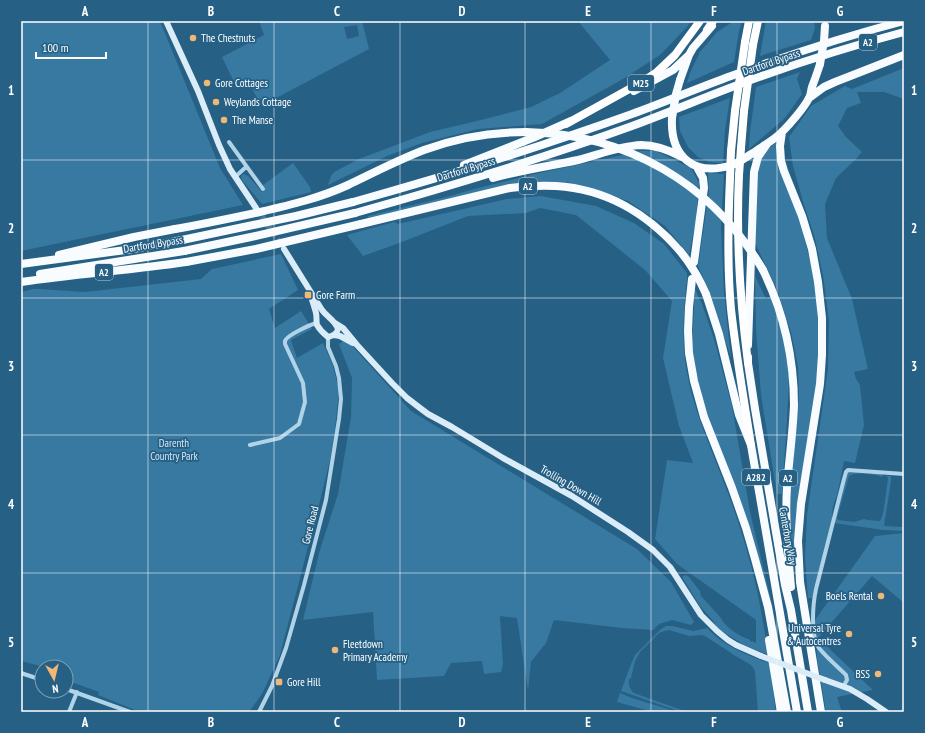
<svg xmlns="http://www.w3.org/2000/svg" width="925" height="733" font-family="'PT Sans Narrow',sans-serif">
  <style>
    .green { fill: #3779a1; fill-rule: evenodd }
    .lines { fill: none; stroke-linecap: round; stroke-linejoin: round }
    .secondary-tunnel { stroke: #477897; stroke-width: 6; stroke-dasharray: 6 3; stroke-linecap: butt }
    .minor { stroke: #b0d3e8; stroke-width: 4 }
    .secondary { stroke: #daecf7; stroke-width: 6 }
    .trunk { stroke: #f8fcfe; stroke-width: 8 }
    .motorway { stroke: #fff; stroke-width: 8 }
    .secondary-bridge { stroke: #daecf7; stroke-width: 6 }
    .trunk-bridge { stroke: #f8fcfe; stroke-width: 8 }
    .motorway-bridge { stroke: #fff; stroke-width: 8 }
    .grid { fill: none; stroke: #fff; stroke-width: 1; stroke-opacity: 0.55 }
    .poi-dot { fill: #f1b774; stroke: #266085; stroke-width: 1.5 }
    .labels { text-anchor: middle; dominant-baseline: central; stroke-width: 3.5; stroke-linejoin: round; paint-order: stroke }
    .shield { fill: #266085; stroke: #becfda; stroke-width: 1 }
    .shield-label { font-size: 10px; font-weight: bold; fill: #fff }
    .poi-label { font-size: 11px; fill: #fff; stroke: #266085; text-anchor: start }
    .street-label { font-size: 11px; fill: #fff; stroke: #266085 }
    .park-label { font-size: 11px; fill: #d3e9f6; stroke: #266085 }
    .neatline { fill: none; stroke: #fff; stroke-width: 1.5 }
    .grid-label { font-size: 13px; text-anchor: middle; font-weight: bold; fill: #fff }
  </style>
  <rect width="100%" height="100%" fill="#266085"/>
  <path class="green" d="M21 21H160L220 168 243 205 21 251Z
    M259 21H362L369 49 261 106 247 78 235 84 222 57 285 24 264 35ZM357 25 359 36 347 39 344 27Z
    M578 21H691L688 26 660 55 623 79 542 124 478 129 422 143 387 156 328 185 331 176 334 172 359 159 430 132 481 120 531 107 560 93 610 60Z
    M734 21H742L739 31 734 62 687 83 690 73 700 52 717 32Z
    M766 21H814L815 28 811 40 760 56Z
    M904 68V99L884 92H857L861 103 847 108 838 126 846 137 862 152 856 159 836 178 825 204 827 238 852 299 868 369 854 372 856 379 860 385 864 425 855 463 844 461 837 496C833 503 832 510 832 518L816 583 814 588 812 598H808L805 557 807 515 828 369 829 321 823 275 814 235 804 205 793 166 789 137 811 106 845 86 852 89Z
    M800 72 797 79 802 94 785 118 749 149 750 132 756 87Z
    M730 98 725 130 723 163 709 162 698 157 688 147 680 131 679 117Z
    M776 143V155L777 165 797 213 811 263 817 303 819 344 817 384 800 486 796 513 795 556 796 576 792 549 791 529V485L799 397 798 366 791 332 777 289 755 243 758 167 764 152Z
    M641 151H656L691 168 699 183 696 220 689 255 665 226 628 201 567 182 525 183 368 218V216L446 197 478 188 535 174Z
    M293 163 310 187 311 192 262 204 242 180 241 176 244 174 248 176 262 192 265 189 263 185Z
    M708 173 724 174 721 227 724 293 731 358 710 293 698 266 709 192Z
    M541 196 596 206 634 223 664 244 687 273V278C684 306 682 333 685 360 691 408 713 451 729 496 745 539 757 583 764 628 765 637 768 646 769 655L744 645 717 628 714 622 700 606 682 577 685 575 688 576 700 591 701 596 721 618C723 625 741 638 749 639L751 642 752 641 756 643V620L677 564 655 539 667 460 693 463 679 426 663 358 672 301 645 270 576 215 540 208 526 213 468 216 402 242 363 256 347 235 394 222 398 224 507 199Z
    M281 254 298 290 269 309 275 328 301 311 312 329 291 340 297 358 323 343 333 366 339 390 335 429 330 460 320 501 280 655 262 694 249 712H140L98 695 99 692 66 680V667H44L21 661V292L33 289H40L85 292 201 279 212 269Z
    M755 276 766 299 770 297 782 331 789 376 787 420 782 494H777L761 395 756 330Z
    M695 289 702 304 714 339 732 406 750 512 773 609 782 659 779 658 771 614 703 401 694 364 692 344Z
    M346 339 411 411 637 549 671 582 694 622 691 625 672 620 659 624 653 630 622 628 554 620 546 643 531 662 528 690 517 618 500 616 503 664 501 672 484 674 482 661 451 663 444 676 377 680 373 612 303 620 319 553 338 494 351 417 352 378 339 344Z
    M850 471 882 474 883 477C876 475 856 471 849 476L837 518 838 520 854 522 864 519 868 520 880 521C885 513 886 489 888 479V477H886L887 476H891V481L884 526 904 527V531L883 530 834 523 847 474Z
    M904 533V603L872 576 818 638 873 690 837 697 842 712H826L817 658 815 620 875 536Z
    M666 626H672L693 631 707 628C711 632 715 636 719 639 734 650 752 657 769 663L776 712H758L755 672 754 669 751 665 734 655 705 636 702 635 689 636 669 630 664 631 659 633 640 652 635 661 631 678 629 679C628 684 630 690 634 693L687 712H681L621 691 631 664 635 655 661 629Z
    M620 693 632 698 668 709 674 712H653L617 702Z"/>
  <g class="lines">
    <path class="secondary-tunnel" d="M257 209 282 246"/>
    <path class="minor" d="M229 142 263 189
      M235 177 246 167
      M250 445 280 438 299 424 305 402 303 383 285 344C285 343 285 342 285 341 287 335 310 325 316 323
      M21 673 42 680
      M843 687 847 680 846 675C837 666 827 658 819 648 810 636 813 603 816 589L844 479 846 472 848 470 904 474
      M66 689 130 712
      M69 712 77 692
      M259 712 272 686 286 648 304 585 326 500 339 419 341 399 339 378 336 366 328 347V337"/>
    <path class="secondary" d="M166 21 198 91 219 145 230 169 256 208
      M284 249 322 310C327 317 335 320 338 329 337 334 333 336 328 337 324 334 320 330 317 325 316 322 317 317 316 313 314 305 311 298 310 291
      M335 323 343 328 357 345 392 383 407 398 420 408 428 414 452 427 503 458 572 496 628 532 653 550 670 567 701 615 717 631 728 640 736 645 761 656
      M334 335 340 336 353 343
      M825 680 850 689 867 699 886 712"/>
    <path class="trunk" d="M680 80 689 55 693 48 712 26
      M634 91 673 70 689 55
      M809 98 824 87 835 82 904 55
      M672 118C670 157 694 177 732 165 739 163 746 157 753 153 763 146 774 140 782 132 790 124 804 108 809 98 811 95 811 90 812 87 815 79 818 71 820 64
      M782 132 780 146 781 161 784 171 802 216 812 249 818 282 822 318V355L820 384 801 504 798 541 800 582 821 712
      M464 165 535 137 571 121
      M493 178C521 170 550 166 578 160 598 155 619 146 641 145 656 145 669 150 682 157
      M348 185C373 173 398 160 424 150 456 138 491 132 526 132
      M353 202C447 176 540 147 632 114 665 102 698 88 731 76 788 55 846 36 904 21
      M355 213C448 187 541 159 632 126 675 110 717 92 759 77 807 60 855 45 904 32
      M361 224 510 188C526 186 541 185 556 186 606 189 648 214 680 251
      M59 255 134 237 175 229
      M694 262 704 188 703 178 697 167
      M21 264 133 249 182 240
      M763 270C784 313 794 358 794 405 793 432 789 460 787 487 785 520 788 554 791 587
      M40 274 184 251
      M692 279 689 307 688 331 689 353 694 381 704 417 732 488 746 528 755 559 768 607 787 712
      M21 282C76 274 131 270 186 262
      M706 294 719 334 739 415 751 445 797 712
      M748 345 754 172 758 157 767 144
      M748 357V363L755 409 785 585 791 610 808 712
      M769 640 781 712"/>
    <path class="motorway" d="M707 30 713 21
      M745 42 749 21
      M753 45 758 21
      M566 124 642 82 657 72 675 55 700 21
      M741 148 744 111
      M731 151 735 111
      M739 175C736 238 740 301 748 363
      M730 178C728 222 727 266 731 309 736 355 744 400 751 445"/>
    <path class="secondary-bridge" d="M761 656 825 680"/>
    <path class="trunk-bridge" d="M820 64 824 41 825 26
      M672 118 676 94 680 80
      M526 132C627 134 712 183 763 270
      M175 229C204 224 232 218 260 212 290 205 320 198 348 185
      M182 240 296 216 353 202
      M184 251 251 237 355 213
      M680 251C691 264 699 278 706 294
      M186 262 256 249 361 224"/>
    <path class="motorway-bridge" d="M735 111 745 42
      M744 111 753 45
      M739 175 741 148
      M730 178 731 151"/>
  </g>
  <path class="grid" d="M148 21V712M274 21V712M400 21V712M525 21V712M651 21V712M777 21V712M21 160H904M21 298H904M21 435H904M21 573H904"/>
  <g class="poi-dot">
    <circle cx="193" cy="38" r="4"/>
    <circle cx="207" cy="83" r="4"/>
    <circle cx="216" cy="102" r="4"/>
    <circle cx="224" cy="120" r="4"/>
    <rect x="304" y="291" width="8" height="8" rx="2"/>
    <circle cx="881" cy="596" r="4"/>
    <circle cx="849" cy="634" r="4"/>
    <circle cx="335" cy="650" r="4"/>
    <circle cx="878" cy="674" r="4"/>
    <rect x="275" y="678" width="8" height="8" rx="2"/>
  </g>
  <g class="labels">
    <g class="shield">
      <rect x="859" y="34" width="18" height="16" rx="3"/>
      <rect x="628" y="75" width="26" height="16" rx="3"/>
      <rect x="519" y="178" width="18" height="16" rx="3"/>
      <rect x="95" y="264" width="18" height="16" rx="3"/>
      <rect x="742" y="469" width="28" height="16" rx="3"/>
      <rect x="779" y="470" width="18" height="16" rx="3"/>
    </g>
    <g class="shield-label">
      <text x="868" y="42">A2</text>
      <text x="641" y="83">M25</text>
      <text x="528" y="186">A2</text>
      <text x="104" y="272">A2</text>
      <text x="756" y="477">A282</text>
      <text x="788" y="478">A2</text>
    </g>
    <g class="poi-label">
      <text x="201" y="38">The Chestnuts</text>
      <text x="215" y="83">Gore Cottages</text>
      <text x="224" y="102">Weylands Cottage</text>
      <text x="232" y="120">The Manse</text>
      <text x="316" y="295">Gore Farm</text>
      <text x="873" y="596" text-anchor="end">Boels Rental</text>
      <text x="841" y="628" text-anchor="end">Universal Tyre<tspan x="841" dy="13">&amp; Autocentres</tspan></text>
      <text x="343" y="644">Fleetdown<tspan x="343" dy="13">Primary Academy</tspan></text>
      <text x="870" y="674" text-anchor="end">BSS</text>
      <text x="287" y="682">Gore Hill</text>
    </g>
    <g class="street-label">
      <text transform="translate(771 62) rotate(-19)">Dartford Bypass</text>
      <text transform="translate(466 169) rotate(-17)">Dartford Bypass</text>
      <text transform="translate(153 244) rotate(-9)">Dartford Bypass</text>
      <text transform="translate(571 485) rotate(30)">Trolling Down Hill</text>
      <text transform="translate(310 525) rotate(-76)">Gore Road</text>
      <text transform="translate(788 536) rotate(80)">Canterbury Way</text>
    </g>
    <g class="park-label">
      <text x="174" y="443">Darenth<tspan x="174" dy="13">Country Park</tspan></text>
    </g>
  </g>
  <rect width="925" height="733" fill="none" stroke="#266085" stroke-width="44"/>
  <g transform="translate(54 679) rotate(172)"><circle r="19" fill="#266085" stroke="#7da0b6"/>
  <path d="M0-3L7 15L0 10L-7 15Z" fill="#f1b774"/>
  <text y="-6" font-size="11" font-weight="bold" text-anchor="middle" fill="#ffffff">N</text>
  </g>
  <path d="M36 52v6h70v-6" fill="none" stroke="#ffffff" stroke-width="2"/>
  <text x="42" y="52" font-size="12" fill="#ffffff" stroke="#266085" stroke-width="3" paint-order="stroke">100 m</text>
  <rect x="22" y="22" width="881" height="689" class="neatline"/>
  <g class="grid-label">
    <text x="85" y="16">A</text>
    <text x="211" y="16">B</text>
    <text x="337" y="16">C</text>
    <text x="462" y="16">D</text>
    <text x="588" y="16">E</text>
    <text x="714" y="16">F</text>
    <text x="840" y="16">G</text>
    <text x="11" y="95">1</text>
    <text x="914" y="95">1</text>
    <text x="11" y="233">2</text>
    <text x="914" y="233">2</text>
    <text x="11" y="371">3</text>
    <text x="914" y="371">3</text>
    <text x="11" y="509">4</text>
    <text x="914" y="509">4</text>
    <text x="11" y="647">5</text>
    <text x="914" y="647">5</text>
    <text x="85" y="727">A</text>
    <text x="211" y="727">B</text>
    <text x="337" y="727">C</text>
    <text x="462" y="727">D</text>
    <text x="588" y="727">E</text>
    <text x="714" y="727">F</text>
    <text x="840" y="727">G</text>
  </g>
</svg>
